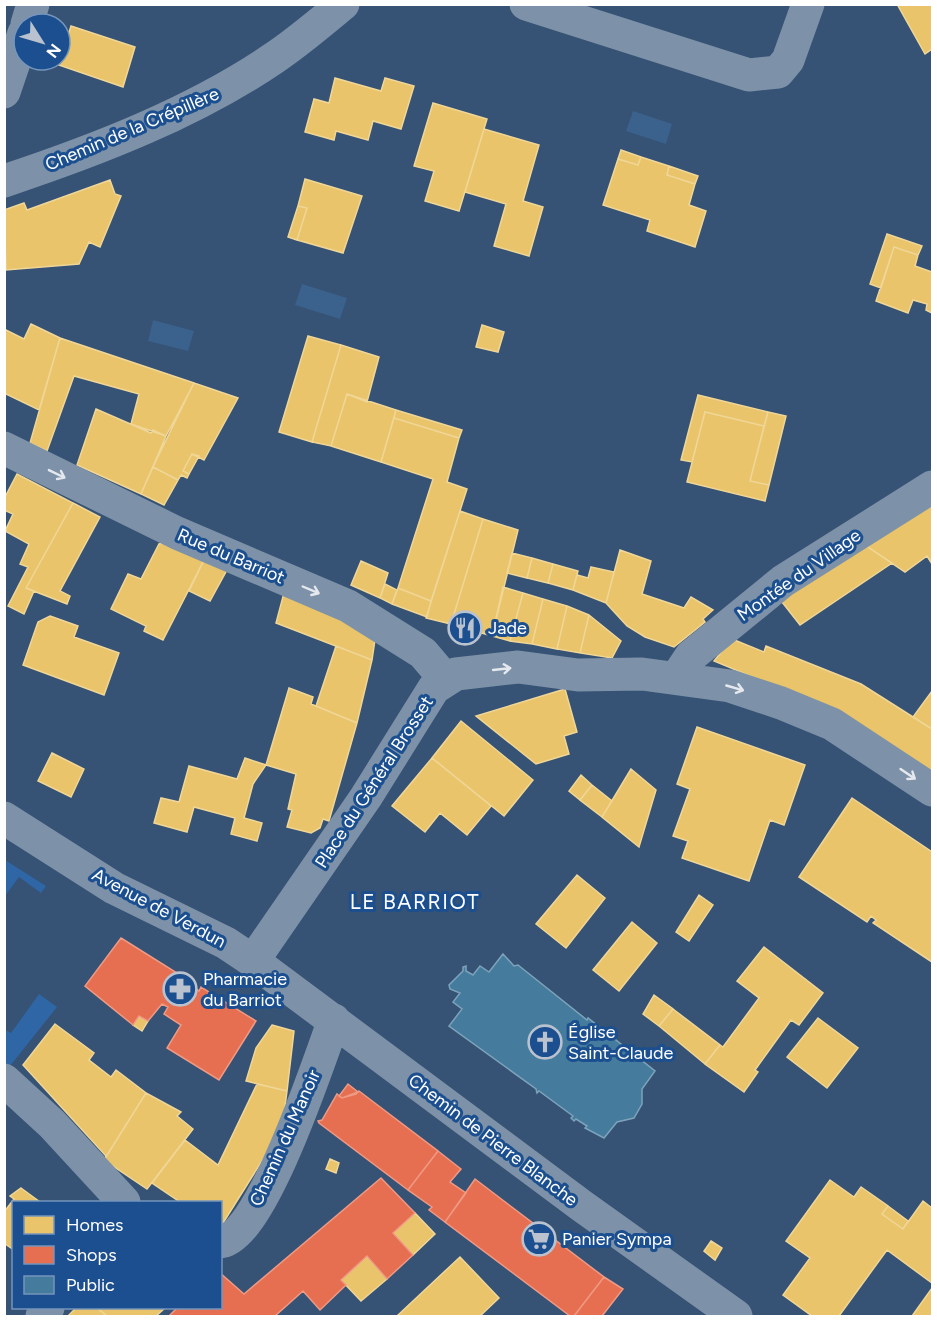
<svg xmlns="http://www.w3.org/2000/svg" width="937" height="1321" font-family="Figtree,sans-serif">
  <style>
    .green { fill: #2f66a5 }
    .water { fill: #3b618d }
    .homes { fill: #e9c46a; stroke: #f0d697; stroke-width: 1.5 }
    .shops { fill: #e76f51; stroke: #ee9a85; stroke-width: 1.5 }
    .public { fill: #457b9d; stroke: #7da3ba; stroke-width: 1.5 }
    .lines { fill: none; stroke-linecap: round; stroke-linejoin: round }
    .minor { stroke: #7d92a8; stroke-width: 33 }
    .oneway { stroke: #e5e9ee }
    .labels { text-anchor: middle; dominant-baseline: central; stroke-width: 6; stroke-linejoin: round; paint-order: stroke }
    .street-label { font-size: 18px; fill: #fff; stroke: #1b4f8f }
    .poi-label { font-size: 18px; fill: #fff; stroke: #1b4f8f; text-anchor: start }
    .quarter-label { font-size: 21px; letter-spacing: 1.5px; fill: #fff; stroke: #1b4f8f }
  </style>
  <rect width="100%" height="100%" fill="#365274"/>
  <path class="green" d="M5 860 46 886 41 893 19 877 5 896Z
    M39 994 57 1007 10 1066 5 1063 4 1029 11 1033Z"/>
  <path class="water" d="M633 111 672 124 666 144 626 131Z
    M302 284 347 298 340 319 295 305Z
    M153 320 194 331 188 351 148 341Z"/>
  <path class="homes" d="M897 4H932V49L925 54Z
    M71 26 135 47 123 87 59 65Z
    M335 78 381 91 385 78 414 86 401 129 373 121 368 140 336 131 334 140 305 132 314 99 329 103Z
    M433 103 487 119 459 211 425 201 434 171 414 166Z
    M484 129 539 145 523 201 543 207 529 256 494 246 506 204 465 192Z
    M621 150 641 157 638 165 618 159Z
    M641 157 669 166 667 175 695 184 689 205 706 211 695 247 647 231 650 220 603 205 618 159 638 165Z
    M669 166 698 176 695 184 667 175Z
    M305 179 362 196 343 253 297 240 307 208 298 206Z
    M110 180 115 194 121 196 100 247 89 242 79 264 6 270 4 210 24 203 27 210Z
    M298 206 307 208 297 240 288 237Z
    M887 234 922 246 918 255 894 247 881 288 870 284Z
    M894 247 918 255 915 266 932 272V313L926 310 927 304 913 300 908 313 876 301Z
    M31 324 60 338 39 410 4 393V329L24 339Z
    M482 325 504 332 498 352 476 347Z
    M308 336 341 345 312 442 279 432Z
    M60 338 194 383 166 436 131 424 139 394 74 376 47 451 30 443Z
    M341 345 379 357 367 402 347 394 331 446 312 442Z
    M194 383 238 398 204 460 192 454 183 471 189 474 187 478 181 475 178 480 153 467Z
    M347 394 396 410 381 462 331 446Z
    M698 395 768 412 764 426 705 412 692 462 681 460Z
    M96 409 151 433 153 430 166 436 141 494 77 465Z
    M396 410 462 430 459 438 394 418Z
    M705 412 764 426 750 481 769 485 765 501 687 482Z
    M768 412 786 416 769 485 750 481Z
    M394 418 459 438 447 482 467 489 431 601 398 588 433 479 381 462Z
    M192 454 199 456 189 474 183 471Z
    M153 467 178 480 164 505 141 494Z
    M17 474 73 503 26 588 34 591 24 614 8 606 28 567 20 564 29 544 5 531 13 514 4 510V499Z
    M932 495V564L927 556 905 572 862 543Z
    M73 503 100 517 60 591 70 596 67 604 26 588Z
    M460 511 483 519 451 624 426 618Z
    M483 519 518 530 492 636 451 624Z
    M170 542 205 558 163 640 144 631 146 626 111 609 128 574 141 579 159 544Z
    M862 543 892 563 800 625 778 597Z
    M620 550 651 561 642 594 684 608 691 597 713 610 703 619 705 622 674 647 645 637 627 626 606 603Z
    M512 553 532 558 527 578 507 573Z
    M205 558 228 568 210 601 189 591Z
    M532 558 553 564 548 583 527 578Z
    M361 561 388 573 380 598 351 585Z
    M553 564 578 571 573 590 548 583Z
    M591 567 614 572 606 603 573 590 577 575 588 578Z
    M385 584 397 590 392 604 380 598Z
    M503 587 523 593 510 641 492 636Z
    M398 588 431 601 427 617 392 604Z
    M285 589 376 633 372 660 276 623Z
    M523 593 543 599 532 644 510 641Z
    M543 599 567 606 557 649 532 644Z
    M567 606 589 615 580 653 557 649Z
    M589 615 621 641 612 658 580 653Z
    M50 616 78 626 74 637 119 653 104 695 23 665 38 622Z
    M732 639 764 652 766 646 861 684 932 729V773L842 714 714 661Z
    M336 646 372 660 357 723 316 706Z
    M289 688 313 697 311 704 357 723 329 821 323 819 320 828 311 833 287 827 292 810 288 809 296 774 266 765Z
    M565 689 577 732 564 736 569 754 536 764 476 716Z
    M932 691V729L913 717Z
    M461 721 533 780 504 816 432 758Z
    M697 727 805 765 784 825 770 820 749 881 682 858 688 841 673 836 690 789 677 784Z
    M52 753 84 769 71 797 38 781Z
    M245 758 266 765 253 784 244 818 262 823 257 841 231 834 235 818 194 807 187 832 154 823 161 798 179 802 189 766 237 779Z
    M432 758 491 806 467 835 440 813 425 832 392 806Z
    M631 769 656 790 639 847 602 817Z
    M581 775 592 785 580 800 569 791Z
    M592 785 612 801 602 817 580 800Z
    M852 798 932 852V962L873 923 876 920 871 916 867 922 799 877Z
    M577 875 605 898 566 948 536 924Z
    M699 895 713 905 689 941 676 932Z
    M632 922 657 943 619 991 593 970Z
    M764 947 823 993 799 1025 791 1020 755 1070 758 1072 744 1092 705 1064 720 1045 723 1047 759 998 737 981Z
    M654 995 673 1009 659 1026 643 1014Z
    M673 1009 720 1045 705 1064 659 1026Z
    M139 1016 148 1021 142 1031 133 1025Z
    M818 1018 858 1048 827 1088 787 1057Z
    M55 1024 94 1053 89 1060 111 1077 116 1070 146 1093 104 1160 106 1156 23 1065Z
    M272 1025 294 1031 287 1091 246 1081 256 1048Z
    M257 1084 287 1091 282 1129 220 1228V1202H180L152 1183 185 1140 218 1165Z
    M146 1093 181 1112 177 1116 193 1129 147 1189 104 1160Z
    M330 1159 339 1163 336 1173 326 1169Z
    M830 1180 854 1197 861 1187 888 1206 882 1214 903 1229 923 1201 932 1208V1283L887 1250 839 1316H812L783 1295 810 1258 786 1241Z
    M21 1188 40 1202H14V1250L4 1243V1212L14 1199 10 1196Z
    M888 1206 908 1221 903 1229 882 1214Z
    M415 1213 435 1234 413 1255 393 1233Z
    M711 1241 722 1248 715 1260 704 1251Z
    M367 1256 387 1279 361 1301 341 1280Z
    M460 1257 499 1298 480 1316H397Z
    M932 1288V1316H912Z
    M76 1308H97L107 1316H68Z
    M97 1308H165L156 1316H107Z"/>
  <path class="shops" d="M121 938 177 973 175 977 199 991 201 987 256 1021 219 1080 167 1048 181 1025 164 1014 168 1007 162 1004 148 1021 139 1016 133 1025 85 986Z
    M348 1084 358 1092 342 1098 339 1096Z
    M359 1091 438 1151 408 1190 319 1123 318 1121 322 1120 337 1094 342 1098 356 1094Z
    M438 1151 461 1169 450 1182 466 1193 445 1222 429 1210 432 1207 408 1190Z
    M381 1178 415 1213 393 1233 413 1255 387 1279 367 1256 341 1280 346 1285 320 1310 303 1291 275 1316H169L177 1308H220V1273L244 1294Z
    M475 1179 604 1277 574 1316H570L445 1222Z
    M604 1277 623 1289 602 1316H574Z"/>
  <path class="public" d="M503 954 514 966 518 965 587 1020 588 1018 655 1071 642 1089V1104L634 1118 617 1122 604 1138 585 1128 587 1126 576 1119 574 1121 571 1118 573 1116 539 1091 537 1093 536 1089 449 1026 462 1009 453 1002 460 993 450 989 449 985 463 971V967L466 966V971L473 975 480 966 489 972Z"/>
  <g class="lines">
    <path class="minor" d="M526 4 749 75 778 72 788 60 808 4
      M27 24 33 4
      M4 92 24 33
      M4 181C97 150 193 113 274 58 298 42 320 23 343 4
      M4 448 177 533 348 606 423 653 445 679
      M677 677 691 656 783 581 932 487
      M4 818 114 888 226 943 253 961 582 1206 736 1316
      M253 961 366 797 434 688 456 674 518 667 578 675 642 674 730 686 781 703 832 724 932 790
      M4 1080 52 1124 124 1202
      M220 1242C261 1240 320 1058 334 1020
      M42 1316 48 1308"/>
  </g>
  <defs><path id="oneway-shaft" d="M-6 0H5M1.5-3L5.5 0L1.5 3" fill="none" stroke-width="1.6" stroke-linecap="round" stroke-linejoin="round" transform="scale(1.5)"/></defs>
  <g class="oneway">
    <use href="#oneway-shaft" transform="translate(57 474) rotate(26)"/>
    <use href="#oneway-shaft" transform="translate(311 590) rotate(23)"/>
    <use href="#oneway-shaft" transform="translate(502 669) rotate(-6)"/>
    <use href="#oneway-shaft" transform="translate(735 688) rotate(16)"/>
    <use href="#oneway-shaft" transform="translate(908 774) rotate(34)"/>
  </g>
  <defs>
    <symbol id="restaurant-ring" viewBox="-11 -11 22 22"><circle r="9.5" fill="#1b4f8f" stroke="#b9c2ce" stroke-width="1.5"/><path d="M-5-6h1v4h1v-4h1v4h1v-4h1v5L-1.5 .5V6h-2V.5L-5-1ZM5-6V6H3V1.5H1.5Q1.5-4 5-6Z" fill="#b9c2ce"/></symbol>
    <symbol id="pharmacy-ring" viewBox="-11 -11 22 22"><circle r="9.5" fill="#1b4f8f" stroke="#b9c2ce" stroke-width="1.5"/><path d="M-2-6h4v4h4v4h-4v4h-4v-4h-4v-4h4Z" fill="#b9c2ce"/></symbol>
    <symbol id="church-ring" viewBox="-11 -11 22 22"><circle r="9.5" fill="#1b4f8f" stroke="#b9c2ce" stroke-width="1.5"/><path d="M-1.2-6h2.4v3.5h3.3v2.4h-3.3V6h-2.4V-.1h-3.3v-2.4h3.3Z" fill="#b9c2ce"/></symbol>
    <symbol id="supermarket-ring" viewBox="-11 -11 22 22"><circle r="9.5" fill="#1b4f8f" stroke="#b9c2ce" stroke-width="1.5"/><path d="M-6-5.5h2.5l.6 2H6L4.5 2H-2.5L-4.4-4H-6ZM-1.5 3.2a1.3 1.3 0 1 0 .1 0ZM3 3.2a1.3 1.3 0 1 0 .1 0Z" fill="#b9c2ce"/></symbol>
  </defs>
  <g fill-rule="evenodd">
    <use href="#restaurant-ring" x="446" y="609" width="38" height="38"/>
    <use href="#pharmacy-ring" x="161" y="970" width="38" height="38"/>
    <use href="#church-ring" x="526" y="1023" width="38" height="38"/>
    <use href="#supermarket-ring" x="520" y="1220" width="38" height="38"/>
  </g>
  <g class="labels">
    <g class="street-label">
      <text transform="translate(132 129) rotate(-23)">Chemin de la Crépillère</text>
      <text transform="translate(231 556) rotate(23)">Rue du Barriot</text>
      <text transform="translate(799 575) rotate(-35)">Montée du Village</text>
      <text transform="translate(374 782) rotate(-57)">Place du Général Brosset</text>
      <text transform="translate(159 908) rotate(28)">Avenue de Verdun</text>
      <text transform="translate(285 1138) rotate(-66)">Chemin du Manoir</text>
      <text transform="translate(493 1140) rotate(37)">Chemin de Pierre Blanche</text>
    </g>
    <g class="poi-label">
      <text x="488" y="628">Jade</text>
      <text x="203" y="979">Pharmacie<tspan x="203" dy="21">du Barriot</tspan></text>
      <text x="568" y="1032">Église<tspan x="568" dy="21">Saint-Claude</tspan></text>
      <text x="562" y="1239">Panier Sympa</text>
    </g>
    <g class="quarter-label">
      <text x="415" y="901">LE BARRIOT</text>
    </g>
  </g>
  <rect width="937" height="1321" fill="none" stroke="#ffffff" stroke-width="12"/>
  <rect x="12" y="1201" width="210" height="108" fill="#1b4f8f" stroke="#7695bc" stroke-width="1.5"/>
  <rect x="24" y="1216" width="30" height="18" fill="#e9c46a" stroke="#7695bc" stroke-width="1.5"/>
  <text x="66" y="1231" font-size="18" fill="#ffffff">Homes</text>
  <rect x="24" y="1246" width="30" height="18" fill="#e76f51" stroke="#7695bc" stroke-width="1.5"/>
  <text x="66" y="1261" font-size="18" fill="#ffffff">Shops</text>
  <rect x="24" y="1276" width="30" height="18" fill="#457b9d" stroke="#7695bc" stroke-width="1.5"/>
  <text x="66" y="1291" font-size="18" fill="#ffffff">Public</text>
  <g transform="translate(42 42) rotate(127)"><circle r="28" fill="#1b4f8f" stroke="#7695bc" stroke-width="1.5"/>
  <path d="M0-4.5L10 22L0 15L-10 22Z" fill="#b9c2ce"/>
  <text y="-9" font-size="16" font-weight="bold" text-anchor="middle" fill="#ffffff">N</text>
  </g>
</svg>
